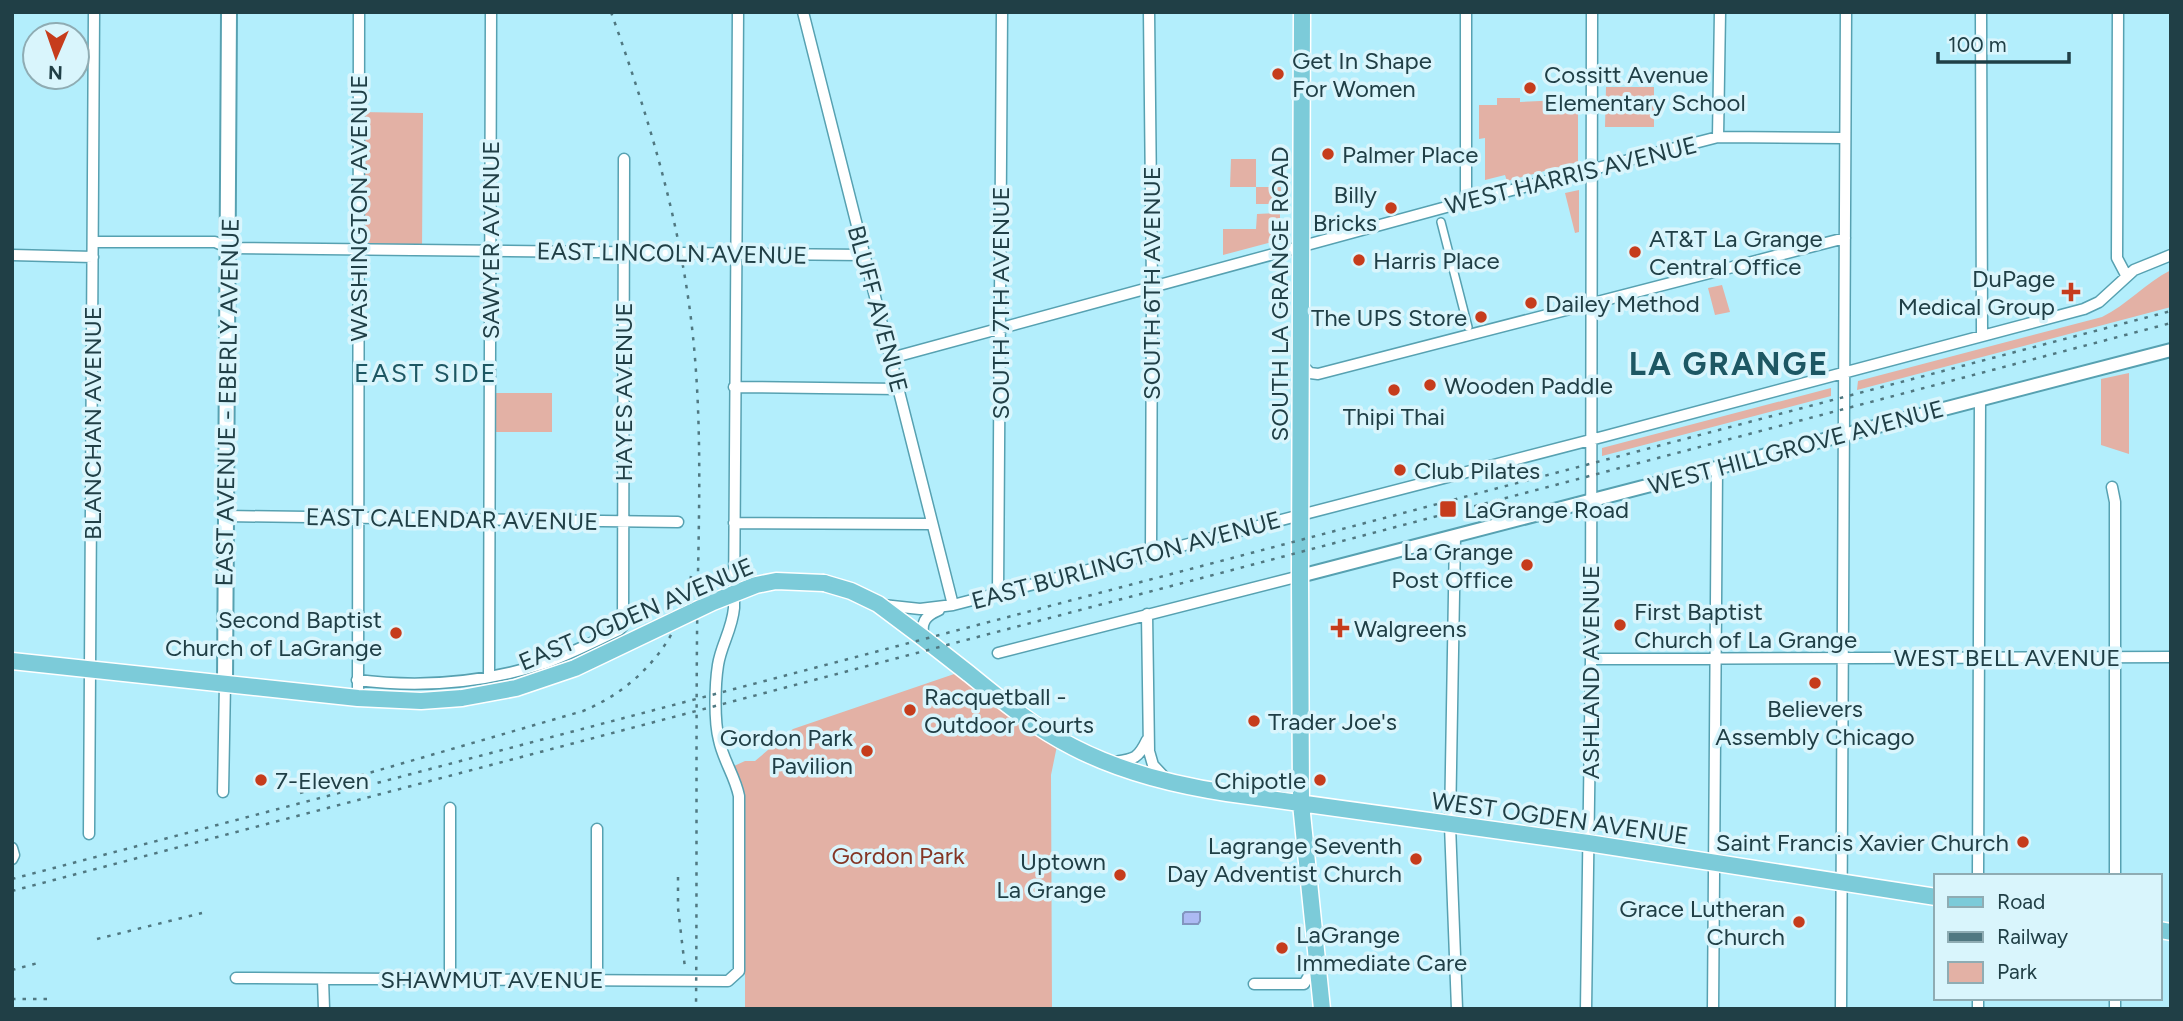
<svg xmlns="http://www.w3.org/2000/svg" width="2183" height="1021" font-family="Figtree,sans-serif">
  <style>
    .green { fill: #e3b1a5 }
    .water { fill: #acbaf3; stroke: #8295bf; stroke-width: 2 }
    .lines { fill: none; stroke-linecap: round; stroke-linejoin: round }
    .pedestrian-casing { stroke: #57a1b1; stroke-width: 10 }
    .minor-casing { stroke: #57a1b1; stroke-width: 13 }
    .tertiary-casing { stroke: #57a1b1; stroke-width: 16 }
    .secondary-casing { stroke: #57a1b1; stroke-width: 18 }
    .primary-casing { stroke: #fff; stroke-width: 19 }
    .pedestrian { stroke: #fff; stroke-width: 7 }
    .minor { stroke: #fff; stroke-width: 10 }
    .tertiary { stroke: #fff; stroke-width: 12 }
    .secondary { stroke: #fff; stroke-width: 14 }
    .primary { stroke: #7ccbd9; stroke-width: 16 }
    .rail { stroke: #507881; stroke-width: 2.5; stroke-dasharray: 3.5 7; stroke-linecap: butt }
    .primary-bridge-casing { stroke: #fff; stroke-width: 19; stroke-linecap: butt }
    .primary-bridge { stroke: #7ccbd9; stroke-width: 16 }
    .poi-dot { fill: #c63c1c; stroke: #d9f5fc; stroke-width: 2.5 }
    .labels { text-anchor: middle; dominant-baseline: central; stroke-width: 7; stroke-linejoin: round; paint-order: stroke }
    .poi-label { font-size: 24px; fill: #203f46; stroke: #d9f5fc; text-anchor: start }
    .street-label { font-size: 24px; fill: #203f46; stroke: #d9f5fc }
    .park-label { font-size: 24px; fill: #853625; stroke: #d9f5fc }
    .neighbourhood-label { font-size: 26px; letter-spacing: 2px; fill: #1d5763; stroke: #d9f5fc }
    .district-label { font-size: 32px; font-weight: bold; letter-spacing: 2px; fill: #1d5763; stroke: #d9f5fc }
  </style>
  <rect width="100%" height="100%" fill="#b3eefc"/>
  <path class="green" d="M1606 87H1654V127H1605Z
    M1497 98H1520V102L1562 100V108H1578V162L1507 181 1505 175 1485 180V138L1479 139V105H1497Z
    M360 112 423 113 422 249 359 248Z
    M1231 159H1256V187H1281V204H1256V187H1230Z
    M1579 190V232L1575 233 1565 193Z
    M1280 213V240L1223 255V229H1256L1257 214Z
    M2171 270V307L1857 390 1858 381 2102 317C2127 305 2145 283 2171 270Z
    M1722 285 1730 312 1715 315 1708 288Z
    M2129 373V454L2101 445V379Z
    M1831 388V396L1602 456V448Z
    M492 393H552V432H492Z
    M963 671 1058 741 1051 775 1052 1009H745V813L744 792 734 766 745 761H755L793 729Z"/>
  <path class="water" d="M1185 912H1200V921L1198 924H1183V914Z"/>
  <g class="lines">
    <defs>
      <path id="pedestrian" d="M1441 222 1468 327"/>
      <path id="minor" d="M803 12 953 605
        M1149 12 1152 287 1151 553
        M1981 12 1982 335
        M2118 12 2117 258 2126 275
        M1718 137 1720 12
        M1466 202V12
        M93 242H215L229 248 864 255
        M12 255 93 257
        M891 358 1450 206 1718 137 1844 138
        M1301 364 1310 373 1318 374 1845 238
        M734 387 899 389
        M2112 487 2115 502V876
        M226 516 678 522
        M734 523 932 524
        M1455 536 1450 825 1457 1009
        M998 593 1002 12
        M883 605 920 609 953 605 1602 437 2084 309 2099 302 2134 270 2171 255
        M1147 614 1149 751 1153 765 1167 780
        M924 638C920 623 925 616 939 610
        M998 653 1300 576
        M1591 659 2171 657
        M489 677 491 12
        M357 680C421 688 484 683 545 663 570 654 595 641 619 630L623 626 624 159
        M358 698 359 12
        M1114 762C1134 759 1138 759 1147 740
        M223 792 225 683
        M597 829V979
        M89 834 94 12
        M12 848 14 855 12 859
        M1978 876 1980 399
        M236 978 728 981 739 971V796C735 776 723 760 719 740 714 721 715 684 718 665 721 645 732 630 734 608L738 12
        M323 979 324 1009
        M450 979V808
        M1254 984H1304L1316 964
        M2115 998V1009
        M1586 1009 1591 659 1592 12
        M1713 1009 1717 468
        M1841 1009 1846 12
        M1978 1009V998"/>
      <path id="tertiary" d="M1300 576 2171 350"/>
      <path id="secondary" d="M225 683 229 12"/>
      <path id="primary" d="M1302 12 1300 576 1301 804 1322 1009
        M824 583 851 591 878 604C908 626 938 649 968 673 1001 700 1035 728 1073 747 1121 772 1174 785 1227 793L1588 843 1936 897
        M12 661 358 698 421 701 462 698
        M2160 930 2171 932"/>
    </defs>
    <use href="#pedestrian" class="pedestrian-casing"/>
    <use href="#minor" class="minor-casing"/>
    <use href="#tertiary" class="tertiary-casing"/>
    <use href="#secondary" class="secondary-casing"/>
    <use href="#primary" class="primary-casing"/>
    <use href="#pedestrian" class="pedestrian"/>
    <use href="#minor" class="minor"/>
    <use href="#tertiary" class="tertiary"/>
    <use href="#secondary" class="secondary"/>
    <use href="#primary" class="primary"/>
    <path class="rail" d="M611 12C647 113 678 213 691 319 704 425 698 531 697 637 696 761 697 885 696 1009
      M300 793 583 711C639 688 683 638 691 576
      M678 877V908L685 968
      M12 879 2171 311
      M12 891 2171 323
      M97 939 202 913
      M12 970 38 963
      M12 999H50"/>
    <defs>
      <path id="primary-bridge" d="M462 698 516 688 575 668 713 602 756 585 776 581 824 583"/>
    </defs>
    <use href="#primary-bridge" class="primary-bridge-casing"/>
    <use href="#primary-bridge" class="primary-bridge"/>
  </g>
  <g class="poi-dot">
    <circle cx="1278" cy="74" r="7"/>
    <circle cx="1530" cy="88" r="7"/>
    <circle cx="1328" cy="154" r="7"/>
    <circle cx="1391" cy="208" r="7"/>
    <circle cx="1635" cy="252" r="7"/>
    <circle cx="1359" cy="260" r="7"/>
    <path d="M2067.5 281.5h7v7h7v7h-7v7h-7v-7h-7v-7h7z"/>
    <circle cx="1531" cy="303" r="7"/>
    <circle cx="1481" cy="317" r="7"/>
    <circle cx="1430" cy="385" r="7"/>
    <circle cx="1394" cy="390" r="7"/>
    <circle cx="1400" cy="470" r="7"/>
    <rect x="1439" y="500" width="18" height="18" rx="3.5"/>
    <circle cx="1527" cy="565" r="7"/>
    <circle cx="1620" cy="625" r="7"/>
    <path d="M1336.5 617.5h7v7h7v7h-7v7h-7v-7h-7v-7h7z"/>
    <circle cx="396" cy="633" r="7"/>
    <circle cx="1815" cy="683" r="7"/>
    <circle cx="910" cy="710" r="7"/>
    <circle cx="1254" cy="721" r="7"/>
    <circle cx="867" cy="751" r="7"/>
    <circle cx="261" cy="780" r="7"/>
    <circle cx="1320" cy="780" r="7"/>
    <circle cx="2023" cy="842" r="7"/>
    <circle cx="1416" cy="859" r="7"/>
    <circle cx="1120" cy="875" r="7"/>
    <circle cx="1799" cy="922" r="7"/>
    <circle cx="1282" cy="948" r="7"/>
  </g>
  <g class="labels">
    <g class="poi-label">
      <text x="1292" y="60">Get In Shape<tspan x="1292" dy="28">For Women</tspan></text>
      <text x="1544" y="74">Cossitt Avenue<tspan x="1544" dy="28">Elementary School</tspan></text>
      <text x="1342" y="154">Palmer Place</text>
      <text x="1377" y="194" text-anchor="end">Billy<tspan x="1377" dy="28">Bricks</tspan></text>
      <text x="1649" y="238">AT&amp;T La Grange<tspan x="1649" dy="28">Central Office</tspan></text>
      <text x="1373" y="260">Harris Place</text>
      <text x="2055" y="278" text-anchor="end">DuPage<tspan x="2055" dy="28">Medical Group</tspan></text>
      <text x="1545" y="303">Dailey Method</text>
      <text x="1467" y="317" text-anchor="end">The UPS Store</text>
      <text x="1444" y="385">Wooden Paddle</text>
      <text x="1394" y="416" text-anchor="middle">Thipi Thai</text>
      <text x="1414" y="470">Club Pilates</text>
      <text x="1464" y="509">LaGrange Road</text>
      <text x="1513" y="551" text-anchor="end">La Grange<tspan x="1513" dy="28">Post Office</tspan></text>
      <text x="1634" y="611">First Baptist<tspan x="1634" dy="28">Church of La Grange</tspan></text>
      <text x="382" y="619" text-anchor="end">Second Baptist<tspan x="382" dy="28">Church of LaGrange</tspan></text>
      <text x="1354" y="628">Walgreens</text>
      <text x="924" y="696">Racquetball -<tspan x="924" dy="28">Outdoor Courts</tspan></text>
      <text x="1815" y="708" text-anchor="middle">Believers<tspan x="1815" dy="28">Assembly Chicago</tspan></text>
      <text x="1268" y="721">Trader Joe's</text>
      <text x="853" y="737" text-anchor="end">Gordon Park<tspan x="853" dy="28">Pavilion</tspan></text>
      <text x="275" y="780">7-Eleven</text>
      <text x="1306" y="780" text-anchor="end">Chipotle</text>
      <text x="2009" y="842" text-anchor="end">Saint Francis Xavier Church</text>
      <text x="1402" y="845" text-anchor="end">Lagrange Seventh<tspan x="1402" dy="28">Day Adventist Church</tspan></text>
      <text x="1106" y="861" text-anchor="end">Uptown<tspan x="1106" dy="28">La Grange</tspan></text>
      <text x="1785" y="908" text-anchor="end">Grace Lutheran<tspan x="1785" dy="28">Church</tspan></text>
      <text x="1296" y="934">LaGrange<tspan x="1296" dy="28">Immediate Care</tspan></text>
    </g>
    <g class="street-label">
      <text transform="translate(1571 175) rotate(-14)">WEST HARRIS AVENUE</text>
      <text transform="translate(358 208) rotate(-90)">WASHINGTON AVENUE</text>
      <text transform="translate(490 240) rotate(-90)">SAWYER AVENUE</text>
      <text transform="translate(672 253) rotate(1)">EAST LINCOLN AVENUE</text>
      <text transform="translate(1151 283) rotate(-90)">SOUTH 6TH AVENUE</text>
      <text transform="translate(1279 294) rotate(-90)">SOUTH LA GRANGE ROAD</text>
      <text transform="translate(1000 303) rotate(-90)">SOUTH 7TH AVENUE</text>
      <text transform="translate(878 309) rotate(75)">BLUFF AVENUE</text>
      <text transform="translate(623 392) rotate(-90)">HAYES AVENUE</text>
      <text transform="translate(227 402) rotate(-89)">EAST AVENUE - EBERLY AVENUE</text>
      <text transform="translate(92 423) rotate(-90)">BLANCHAN AVENUE</text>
      <text transform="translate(1796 447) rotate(-15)">WEST HILLGROVE AVENUE</text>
      <text transform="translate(452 519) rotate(1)">EAST CALENDAR AVENUE</text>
      <text transform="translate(1126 560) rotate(-15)">EAST BURLINGTON AVENUE</text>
      <text transform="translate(636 614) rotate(-23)">EAST OGDEN AVENUE</text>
      <text x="2007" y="657">WEST BELL AVENUE</text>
      <text transform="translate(1590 672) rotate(-90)">ASHLAND AVENUE</text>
      <text transform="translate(1560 818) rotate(8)">WEST OGDEN AVENUE</text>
      <text x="492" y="979">SHAWMUT AVENUE</text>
    </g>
    <g class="park-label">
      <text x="898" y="855">Gordon Park</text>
    </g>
    <g class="neighbourhood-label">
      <text x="426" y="373">EAST SIDE</text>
    </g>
    <g class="district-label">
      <text x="1729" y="364">LA GRANGE</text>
    </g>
  </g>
  <rect width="2183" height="1021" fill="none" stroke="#203f46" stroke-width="28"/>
  <rect x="1934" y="874" width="228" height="126" fill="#d9f5fc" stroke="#8facb3" stroke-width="2"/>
  <rect x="1948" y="897" width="35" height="10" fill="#7ccbd9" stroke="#8facb3" stroke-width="2"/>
  <text x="1997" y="909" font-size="21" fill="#203f46">Road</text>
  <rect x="1948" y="932" width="35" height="10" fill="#507881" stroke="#8facb3" stroke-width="2"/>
  <text x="1997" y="944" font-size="21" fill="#203f46">Railway</text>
  <rect x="1948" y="962" width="35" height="21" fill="#e3b1a5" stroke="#8facb3" stroke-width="2"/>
  <text x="1997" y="979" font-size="21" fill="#203f46">Park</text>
  <g transform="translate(56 56) rotate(182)"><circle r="33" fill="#d9f5fc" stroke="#8facb3" stroke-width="2"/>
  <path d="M0-5L12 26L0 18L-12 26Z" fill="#c63c1c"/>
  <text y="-10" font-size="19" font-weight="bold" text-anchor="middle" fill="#203f46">N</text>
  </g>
  <path d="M1938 52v10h131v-10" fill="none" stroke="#203f46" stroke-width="3.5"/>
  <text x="1948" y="52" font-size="21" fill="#203f46" stroke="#d9f5fc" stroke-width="5" paint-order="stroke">100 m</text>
</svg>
